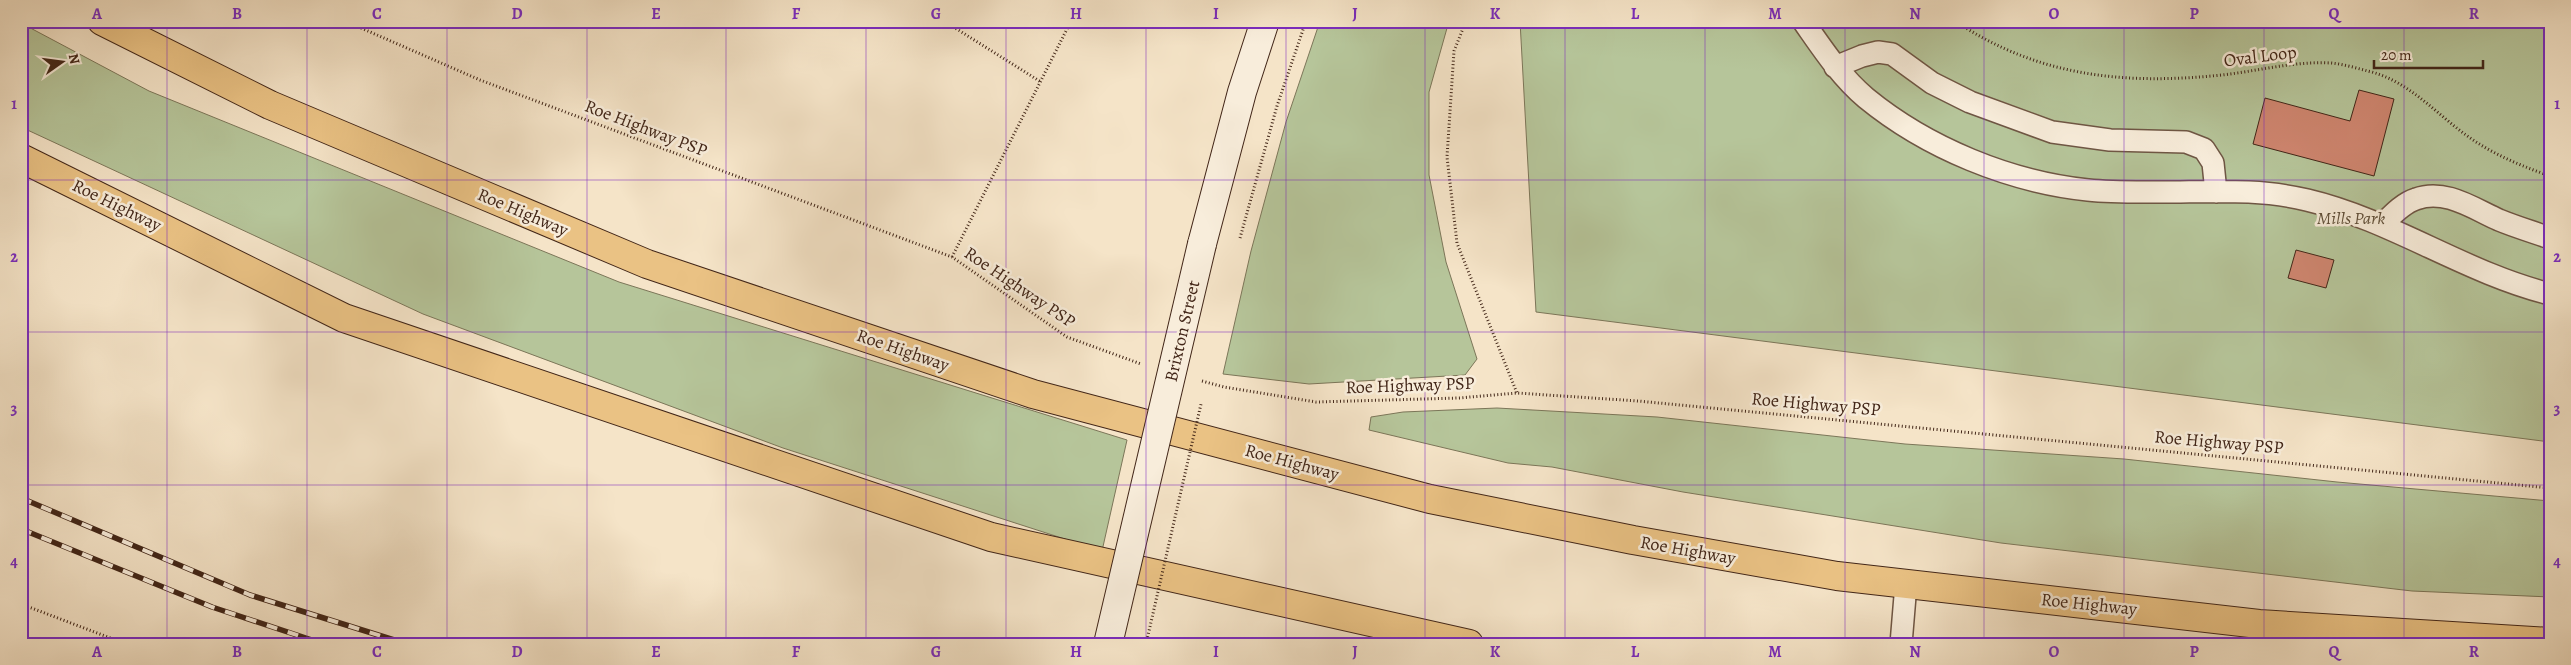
<svg xmlns="http://www.w3.org/2000/svg" width="2571" height="665" font-family="Alegreya,serif">
  <style>
    .green { fill: #b6c59a; stroke: #7c7659 }
    .building { fill: #cf8670; stroke: #422618 }
    .lines { fill: none; stroke-linecap: round; stroke-linejoin: round }
    .lane-casing { stroke: #6f5644; stroke-width: 24 }
    .secondary-casing { stroke: #422618; stroke-width: 30 }
    .highway-casing { stroke: #422618; stroke-width: 30 }
    .path { stroke: #422618; stroke-width: 3; stroke-dasharray: 1 2.5; stroke-linecap: butt }
    .lane { stroke: #f8eddb; stroke-width: 21 }
    .secondary { stroke: #f8eddb; stroke-width: 28 }
    .highway { stroke: #eac284; stroke-width: 28 }
    .rail-casing { stroke: #422618; stroke-width: 5.5 }
    .rail { stroke: #f8eddb; stroke-width: 4; stroke-dasharray: 11; stroke-linecap: butt }
    .secondary-bridge-casing { stroke: #422618; stroke-width: 30; stroke-linecap: butt }
    .path-bridge { stroke: #422618; stroke-width: 3; stroke-dasharray: 1 2.5; stroke-linecap: butt }
    .secondary-bridge { stroke: #f8eddb; stroke-width: 28 }
    .grid { fill: none; stroke: #7b2cbf; stroke-width: 1; stroke-opacity: 0.55 }
    .labels { text-anchor: middle; dominant-baseline: central; stroke-width: 5; stroke-linejoin: round; paint-order: stroke }
    .street-label { font-size: 18px; fill: #422618; stroke: #f8eddb }
    .park-label { font-size: 18px; font-style: italic; fill: #5f4e38; stroke: #f8eddb }
    .neatline { fill: none; stroke: #7b2cbf; stroke-width: 2 }
    .grid-label { font-size: 16px; text-anchor: middle; font-weight: bold; fill: #7b2cbf }
  </style>
  <rect width="100%" height="100%" fill="#f5e4c8"/>
  <filter id="stains"><feTurbulence type="fractalNoise" baseFrequency=".004" numOctaves="4"/><feColorMatrix values="0 0 0 0 .2 0 0 0 0 .09 0 0 0 0 .02 0 0 0 .5 -.17"/></filter>
  <radialGradient id="worn" r=".72"><stop offset=".6" stop-color="#630" stop-opacity="0"/><stop offset="1" stop-color="#630" stop-opacity=".3"/></radialGradient>
  <path class="green" d="M1320 21H1449L1429 92V175L1446 262 1477 359 1465 375 1309 384 1223 374 1251 251 1286 122Z
    M1520 21H2550V442L1536 312Z
    M21 23 149 91 619 282 1127 440 1102 551 783 448 423 314 21 127Z
    M1497 408 1657 417 1905 444 2124 459 2337 482 2550 501V597L2412 591 2001 543 1683 492 1552 467 1508 463 1369 430 1371 417 1403 412Z"/>
  <path class="building" d="M2359 90 2394 99 2374 176 2253 144 2265 98 2350 121Z
    M2296 250 2334 260 2326 288 2288 278Z"/>
  <g class="lines">
    <defs>
      <path id="lane" d="M1803 21C1822 48 1840 76 1866 98 1927 148 2010 182 2088 190 2107 192 2127 192 2146 192 2199 193 2255 187 2307 200 2392 220 2465 273 2550 294
        M1835 67 1862 56 1878 52 1892 54 1932 83 1970 102 2052 132 2110 140 2186 142 2204 149 2213 163 2216 192
        M2383 224C2392 215 2403 203 2416 199 2445 188 2474 209 2499 220 2516 227 2533 232 2550 238
        M1901 644 1906 584"/>
      <path id="secondary" d="M1202 244 1242 92 1265 21"/>
      <path id="highway" d="M102 21 270 105 647 264 1033 394 1430 499 1633 540 1837 576 2259 624 2550 642
        M21 158 344 318 991 537 1469 644"/>
    </defs>
    <use href="#lane" class="lane-casing"/>
    <use href="#secondary" class="secondary-casing"/>
    <use href="#highway" class="highway-casing"/>
    <path class="path" d="M345 21 480 80 952 257 1067 337 1141 364
      M944 21 1041 82
      M1466 21 1454 51 1447 157 1457 243 1517 393
      M1955 21C2039 77 2124 85 2222 75 2258 71 2294 61 2331 63 2343 64 2356 68 2368 71 2414 82 2442 122 2481 145 2502 158 2527 168 2550 176
      M1240 238 1277 106 1306 21
      M952 257 1071 21
      M1202 381 1224 387 1316 402 1459 398 1517 393 1638 401 2550 488
      M21 604 126 644"/>
    <use href="#lane" class="lane"/>
    <use href="#secondary" class="secondary"/>
    <use href="#highway" class="highway"/>
    <defs>
      <path id="rail" d="M21 498 250 595 407 644
        M21 529 212 607 324 644"/>
    </defs>
    <use href="#rail" class="rail-casing"/>
    <use href="#rail" class="rail"/>
    <defs>
      <path id="secondary-bridge" d="M1108 644 1202 244"/>
    </defs>
    <use href="#secondary-bridge" class="secondary-bridge-casing"/>
    <path class="path-bridge" d="M1146 644 1201 404"/>
    <use href="#secondary-bridge" class="secondary-bridge"/>
  </g>
  <path class="grid" d="M167 21V644M307 21V644M447 21V644M587 21V644M726 21V644M866 21V644M1006 21V644M1146 21V644M1286 21V644M1425 21V644M1565 21V644M1705 21V644M1845 21V644M1984 21V644M2124 21V644M2264 21V644M2404 21V644M21 180H2550M21 332H2550M21 485H2550"/>
  <g class="labels">
    <g class="street-label">
      <text transform="translate(2260 56) rotate(-7)">Oval Loop</text>
      <text transform="translate(646 128) rotate(21)">Roe Highway PSP</text>
      <text transform="translate(117 205) rotate(26)">Roe Highway</text>
      <text transform="translate(523 212) rotate(23)">Roe Highway</text>
      <text transform="translate(1020 287) rotate(34)">Roe Highway PSP</text>
      <text transform="translate(1182 331) rotate(-77)">Brixton Street</text>
      <text transform="translate(903 350) rotate(19)">Roe Highway</text>
      <text transform="translate(1410 385) rotate(-2)">Roe Highway PSP</text>
      <text transform="translate(1816 404) rotate(5)">Roe Highway PSP</text>
      <text transform="translate(2219 442) rotate(5)">Roe Highway PSP</text>
      <text transform="translate(1292 462) rotate(15)">Roe Highway</text>
      <text transform="translate(1688 550) rotate(10)">Roe Highway</text>
      <text transform="translate(2089 604) rotate(6)">Roe Highway</text>
    </g>
    <g class="park-label">
      <text x="2351" y="218">Mills Park</text>
    </g>
  </g>
  <rect width="2571" height="665" fill="none" stroke="#f5e4c8" stroke-width="55"/>
  <g transform="translate(62 62) rotate(76)" stroke="#f8eddb" stroke-width="4" paint-order="stroke">
  <path d="M0-4L9 19L0 12L-9 19Z" fill="#422618"/>
  <text y="-8" font-size="14" font-weight="bold" text-anchor="middle" fill="#422618">N</text>
  </g>
  <path d="M2374 60v8h109v-8" fill="none" stroke="#422618" stroke-width="2.5"/>
  <text x="2381" y="60" font-size="15" fill="#422618" stroke="#f8eddb" stroke-width="4" paint-order="stroke">20 m</text>
  <rect x="28" y="28" width="2516" height="610" class="neatline"/>
  <g class="grid-label">
    <text x="97" y="19">A</text>
    <text x="237" y="19">B</text>
    <text x="377" y="19">C</text>
    <text x="517" y="19">D</text>
    <text x="656" y="19">E</text>
    <text x="796" y="19">F</text>
    <text x="936" y="19">G</text>
    <text x="1076" y="19">H</text>
    <text x="1216" y="19">I</text>
    <text x="1355" y="19">J</text>
    <text x="1495" y="19">K</text>
    <text x="1635" y="19">L</text>
    <text x="1775" y="19">M</text>
    <text x="1915" y="19">N</text>
    <text x="2054" y="19">O</text>
    <text x="2194" y="19">P</text>
    <text x="2334" y="19">Q</text>
    <text x="2474" y="19">R</text>
    <text x="14" y="109">1</text>
    <text x="2557" y="109">1</text>
    <text x="14" y="262">2</text>
    <text x="2557" y="262">2</text>
    <text x="14" y="414">3</text>
    <text x="2557" y="414">3</text>
    <text x="14" y="567">4</text>
    <text x="2557" y="567">4</text>
    <text x="97" y="657">A</text>
    <text x="237" y="657">B</text>
    <text x="377" y="657">C</text>
    <text x="517" y="657">D</text>
    <text x="656" y="657">E</text>
    <text x="796" y="657">F</text>
    <text x="936" y="657">G</text>
    <text x="1076" y="657">H</text>
    <text x="1216" y="657">I</text>
    <text x="1355" y="657">J</text>
    <text x="1495" y="657">K</text>
    <text x="1635" y="657">L</text>
    <text x="1775" y="657">M</text>
    <text x="1915" y="657">N</text>
    <text x="2054" y="657">O</text>
    <text x="2194" y="657">P</text>
    <text x="2334" y="657">Q</text>
    <text x="2474" y="657">R</text>
  </g>
  <rect width="100%" height="100%" filter="url(#stains)"/>
  <rect width="100%" height="100%" fill="url(#worn)"/>
</svg>
